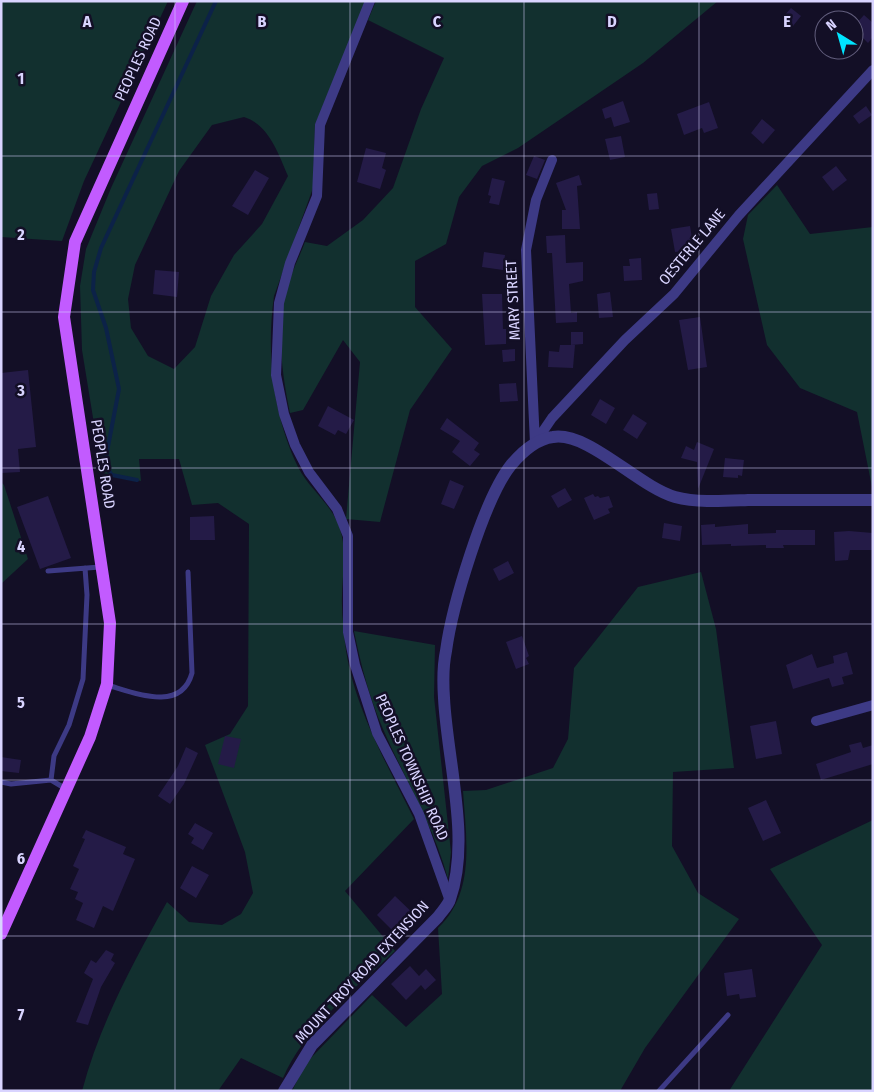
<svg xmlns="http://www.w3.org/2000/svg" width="874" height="1092" font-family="'Fira Sans Condensed',sans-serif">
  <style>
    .green { fill: #12302f; fill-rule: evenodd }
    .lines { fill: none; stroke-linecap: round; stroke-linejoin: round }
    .stream { stroke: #0c2248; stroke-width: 4 }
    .building { fill: #241b47 }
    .service { stroke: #3d3a85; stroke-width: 5 }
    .minor { stroke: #3d3a85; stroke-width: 10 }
    .tertiary { stroke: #3d3a85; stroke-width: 12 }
    .primary { stroke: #c25bff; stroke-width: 12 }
    .grid { fill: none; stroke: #d9d4ff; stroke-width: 1; stroke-opacity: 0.55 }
    .labels { text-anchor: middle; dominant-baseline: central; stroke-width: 5; stroke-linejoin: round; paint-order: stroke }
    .street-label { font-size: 15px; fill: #d9d4ff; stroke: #130f26 }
    .grid-label { font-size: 16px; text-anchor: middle; font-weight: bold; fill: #d9d4ff; stroke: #130f26; stroke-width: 5; stroke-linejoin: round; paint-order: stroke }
  </style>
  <rect width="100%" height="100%" fill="#130f26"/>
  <path class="green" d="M1 1H168L84 181 62 241 1 237Z
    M197 1H366L315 125 313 188 274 296C266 353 273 415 298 467 309 489 332 504 340 529 348 554 341 580 342 605 342 617 344 630 345 643 352 704 387 764 414 819L345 891 395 951C355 989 305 1027 283 1078L241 1058 218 1091H82C100 1023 133 963 167 902L189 922 222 925 241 914 253 893 245 852 205 745 230 734 248 706 249 524 218 503 192 505 179 459H139L141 481 102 473 82 350 80 286 86 249 111 188ZM244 117C269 125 278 153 288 176L262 224 234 255 211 296 195 347 174 369 148 356 131 328 128 299 135 265 179 171 212 125Z
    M376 1H718L643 63 518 148 482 166 459 197 446 244 415 261V307L452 349 410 410 380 522 346 519 360 362 343 340 303 410 290 413C282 374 276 331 286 292 290 275 299 258 305 242L327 246 363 220 393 188 421 109 444 58 368 20Z
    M777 185 810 234 873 227V492L857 412 800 388 767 345 743 239 748 215Z
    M1 482 4 485 28 559 1 584Z
    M701 572 716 629 734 768 673 772 672 846 698 893 739 919 645 1048 620 1091H292L306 1063 372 995 406 1027 442 994 438 928C476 892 466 838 463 791L486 790 553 768 568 739 574 668 638 587Z
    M354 631 435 645 434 697 451 852 448 879C434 826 405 780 383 729 369 697 361 665 354 631Z
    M873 820V1091H729L822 945 770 869Z"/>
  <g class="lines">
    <path class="stream" d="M137 480 112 475 108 469 106 457 119 389 106 328 93 290 94 272 101 248 216 1"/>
  </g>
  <path class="building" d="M791 8 801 16 793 26 783 17Z
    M864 15 873 23V37L868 43 854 29V26Z
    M623 101 630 122 614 127 611 117 605 119 602 109Z
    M709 102 718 128 704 133 702 128 684 135 677 114Z
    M866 106 872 115 859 124 853 116Z
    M762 119 775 130 763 144 751 133Z
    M621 136 625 157 610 160 605 139Z
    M366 148 386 153 382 168 386 170 380 189 357 182Z
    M534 156 545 160 537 179 526 175Z
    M836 166 847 180 833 191 822 177Z
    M255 170 269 178 248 215 232 206Z
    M579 175 582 185 577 186 580 229H562V210H566L556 183Z
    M492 178 505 181 499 205 489 203 491 196 488 195Z
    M657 193 659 209 649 210 647 194Z
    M690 226 694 250 675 252 671 229Z
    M565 235 566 263 583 262V281L569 284 571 313 577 312V322L556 323 552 253H547L546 236Z
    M484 252 505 255 503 270 482 267Z
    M641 258 642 280 624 281 623 266H630L629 259Z
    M155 270 179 272 177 297 153 294Z
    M610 292 613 317 599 318 597 294Z
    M482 294H502L503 329H506V344L485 345Z
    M700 317 707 367 688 370 679 320Z
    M571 332H583V344L571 345Z
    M560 345H575L573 368 548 367 549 351 559 352Z
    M515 349V361L503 362 502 350Z
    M28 370 36 447 18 449 20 472 1 473V373Z
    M516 383 518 401 500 402 499 384Z
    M600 399 615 408 606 424 591 415Z
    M328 406 354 420 346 434 338 430 335 435 318 426Z
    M633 414 647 423 637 439 623 430Z
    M447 418 479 443 474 450 480 454 470 466 452 452 460 441 440 429Z
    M697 442 714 449 698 489 697 462 681 458 686 446 694 450Z
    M725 458 744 460 742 476 738 475V478L723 477Z
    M450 480 464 486 454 509 441 504Z
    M565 488 572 500 558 508 551 496Z
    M593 494 595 497 598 496 600 498 609 496 613 507 608 509 610 513 594 520 584 498Z
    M48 496 71 558 40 569 17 507Z
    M214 516 215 540H190V517Z
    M664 523 682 526 680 541 662 538Z
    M715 524V527L748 524V534L776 533V530H815V545H783L784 548H766V545L731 546V544L702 545 701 525Z
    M849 531 873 533V550H850L848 560 835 561 834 532Z
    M508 561 514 573 499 581 493 569Z
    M522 636 529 656 526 658 529 664 516 669 506 642Z
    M847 652 853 674 842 677 844 684 832 687 829 678 793 689 786 665 812 654 817 668 834 663 833 656Z
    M776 721 782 754 756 759 750 726Z
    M225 736 241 739 234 768 218 764Z
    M861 742 863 748 873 745V764L821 780 816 764 851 752 849 745Z
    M186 747 198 753 184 784 170 804 158 796 178 766Z
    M1 757 21 760 19 773 1 771Z
    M766 800 781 833 763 841 748 808Z
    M195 823 213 833 203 850 191 843 194 838 188 834Z
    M86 830 126 847 123 854 135 859 113 911 103 906 94 928 76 920 83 903 75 899 78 892 70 889 79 869 73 866 85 839 82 838Z
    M192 866 209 875 196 898 180 888Z
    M395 896 418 918 399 937 377 915Z
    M106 950 114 954 111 960 115 963 101 987 88 1025 76 1022 93 979 84 973 91 960 96 963Z
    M410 966 419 976 426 969 436 980 425 990 421 985 406 1000 391 984Z
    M752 969 756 997 740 999 739 994 727 996 724 973Z"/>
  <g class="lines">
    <path class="service" d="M48 571 100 567
      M107 685C135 693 181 713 192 673L188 572
      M51 780 54 756 69 725 83 679 87 595 85 568
      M1 782 11 784 51 780 66 789
      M659 1091 728 1015"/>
    <path class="minor" d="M370 1 320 125 317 196 290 263 279 303 276 375 284 414 295 445 309 472 337 509 348 536V632L355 665 377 733 419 814 450 901
      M535 443 552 418 625 340 674 294 739 215 873 70
      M535 443 526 250 536 200 552 160
      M816 721 873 705"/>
    <path class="tertiary" d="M284 1091 312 1045 438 917C442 911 448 906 450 899 471 840 447 760 444 698 443 683 443 665 446 651 452 606 484 499 511 465 522 452 536 439 553 437 588 431 639 487 675 497 698 503 724 501 748 500 789 500 831 500 873 500"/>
    <path class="primary" d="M1 934 90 737 107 684 110 623 64 317 75 242 183 1"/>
  </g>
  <path class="grid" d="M175 1V1091M350 1V1091M524 1V1091M699 1V1091M1 156H873M1 312H873M1 468H873M1 624H873M1 780H873M1 936H873"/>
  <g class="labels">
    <g class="street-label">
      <text transform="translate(138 59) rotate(-65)">PEOPLES ROAD</text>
      <text transform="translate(692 247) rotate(-50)">OESTERLE LANE</text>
      <text transform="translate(513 300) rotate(-93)">MARY STREET</text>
      <text transform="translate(103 464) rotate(81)">PEOPLES ROAD</text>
      <text transform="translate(412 767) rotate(66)">PEOPLES TOWNSHIP ROAD</text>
      <text transform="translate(362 972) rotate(-47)">MOUNT TROY ROAD EXTENSION</text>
    </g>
  </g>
  <g class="grid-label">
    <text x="87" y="27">A</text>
    <text x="262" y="27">B</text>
    <text x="437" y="27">C</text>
    <text x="612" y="27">D</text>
    <text x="787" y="27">E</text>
    <text x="21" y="84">1</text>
    <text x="21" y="240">2</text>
    <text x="21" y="396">3</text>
    <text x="21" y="552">4</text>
    <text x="21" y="708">5</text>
    <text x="21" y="864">6</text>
    <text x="21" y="1020">7</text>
  </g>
  <rect width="874" height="1092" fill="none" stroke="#d9d4ff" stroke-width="5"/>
  <g transform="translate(839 35) rotate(323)"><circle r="24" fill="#130f26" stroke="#625e7d"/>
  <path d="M0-4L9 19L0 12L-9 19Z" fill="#00e5ff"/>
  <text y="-8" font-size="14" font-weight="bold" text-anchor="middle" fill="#d9d4ff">N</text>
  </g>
</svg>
